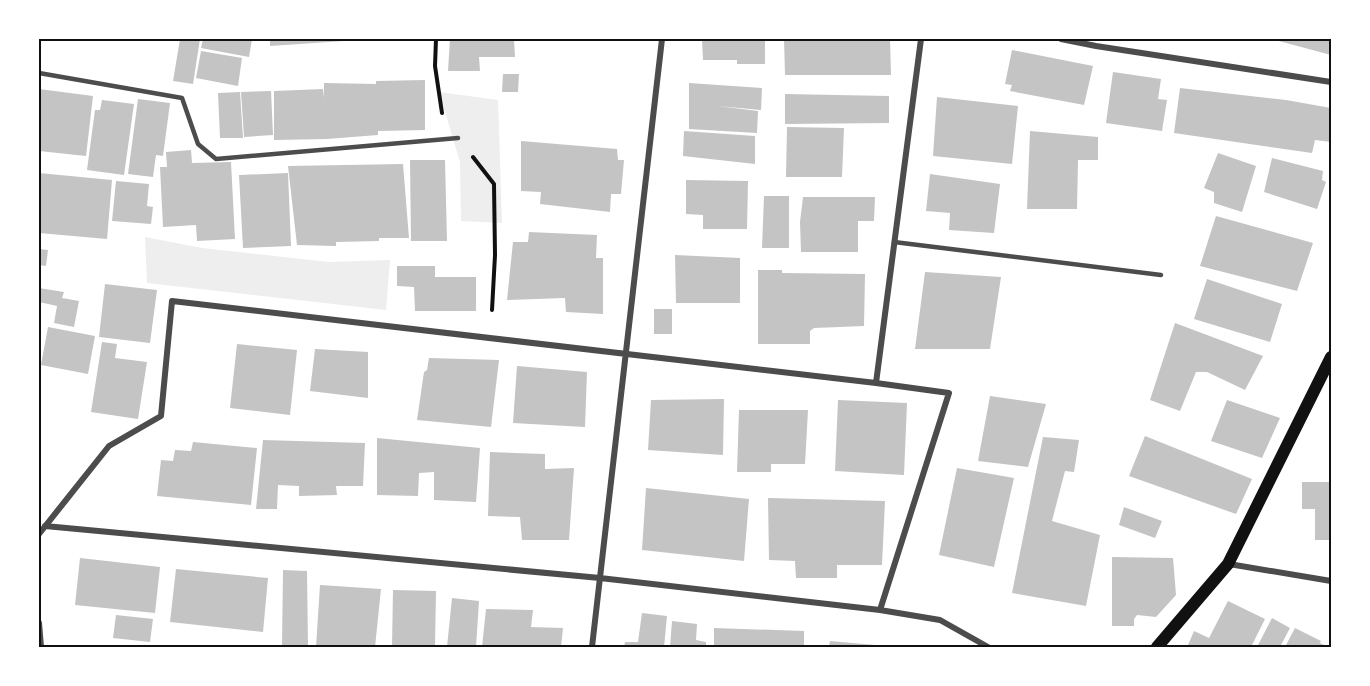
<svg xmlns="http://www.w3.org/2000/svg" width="1370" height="686" font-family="'DejaVu Sans',sans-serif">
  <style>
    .green { fill: #eee }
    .building { fill: #c4c4c4 }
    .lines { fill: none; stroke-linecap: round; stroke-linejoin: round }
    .path { stroke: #111; stroke-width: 4 }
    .service { stroke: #4c4c4c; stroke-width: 4.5 }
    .minor { stroke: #4c4c4c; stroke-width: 6 }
    .secondary { stroke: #111; stroke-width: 12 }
    .neatline { fill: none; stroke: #111; stroke-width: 2 }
  </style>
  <rect width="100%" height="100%" fill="#fff"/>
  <path class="green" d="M439 92 498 100 502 223 461 221 460 162Z
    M145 237 202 248 329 262 390 260 386 310 147 283Z"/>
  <path class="building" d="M180 39H200L193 84 173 81Z
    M203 39H252L249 57 201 48Z
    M270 39H344V41L270 46Z
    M450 39H514L515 57H479L480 71H448Z
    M702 39H765V64H737V60H703Z
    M784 39H890L891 75H785Z
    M1275 39H1331V55L1275 40Z
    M1012 50 1093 66 1084 105 1010 91 1012 85 1005 84Z
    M201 51 242 58 238 86 196 78Z
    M1113 72 1161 79 1158 99 1167 100 1162 131 1106 123Z
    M503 74H519L518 92H502Z
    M425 80V130L378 131V135L327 139 274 140V91L323 89 324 98V83L376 84V81Z
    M689 83 762 88 761 110 717 106 758 111 757 133 689 129Z
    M1180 88 1286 100 1331 108V142L1315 140 1312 153 1174 133Z
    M39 89 93 96 86 156 39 151Z
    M271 91 273 135 244 137 241 92Z
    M240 92 243 138H220L218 93Z
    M785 94 889 96V123L785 124Z
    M937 97 1018 106 1012 164 933 156Z
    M138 99 170 103 163 156 156 155 153 177 128 174Z
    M102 100 134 104 124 175 87 170 95 110H100Z
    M787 127 844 128 842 177H786Z
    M684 131 755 136V164L683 156Z
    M1030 131 1098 137V160H1078L1077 209H1027Z
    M521 141 617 149 618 160H624L621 194H611L610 212 540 204 541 192 521 191Z
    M191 150 192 163 231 162 235 239 197 241 196 225 163 227 160 167H167L166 152Z
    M1218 153 1256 166 1242 212 1214 203V192L1204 188Z
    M1272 158 1323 171 1322 180 1326 182 1317 209 1264 192Z
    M410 160H445L447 241H411Z
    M403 164 409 238H379V241L336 242V246L297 245 288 166Z
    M39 173 112 180 107 239 39 233Z
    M288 173 291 246 243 248 239 175Z
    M930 174 1000 184 994 233 949 230 950 213 926 211Z
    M686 180 748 181 747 229H703V215L686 214Z
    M116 181 149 184 147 206 153 207 151 224 112 221Z
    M764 196H789V248H762Z
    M803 197H875L874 221H858V252H801L800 222Z
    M1216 216 1313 243 1297 291 1200 266Z
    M529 232 597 235 596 258H603V314L566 312 565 298 507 300 513 242H528Z
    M39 249 48 250 46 266 39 265Z
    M675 255 740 258V303H676Z
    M397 266H435V277H476V311H415L414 287 397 286Z
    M758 270H782V273L865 274 864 326 814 328 810 331V344H758Z
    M925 272 1001 277 990 349H915Z
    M1207 279 1282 304 1270 342 1194 319Z
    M105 284 157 290 150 343 99 337Z
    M39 288 64 292 62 298 79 301 74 327 54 323 57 306 39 302Z
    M654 309H672V334H654Z
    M1175 323 1263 356 1245 390 1207 372H1196L1180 411 1150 400Z
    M48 327 95 336 88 374 41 365Z
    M102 342 117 344 115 358 147 362 138 419 91 412Z
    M237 344 297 350 290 415 230 408Z
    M315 349 368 352V398L310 391Z
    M429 358 499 360 491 427 417 420 424 372 427 370Z
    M517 366 587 372 585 427 513 423Z
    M990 396 1046 404 1028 467 978 461Z
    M724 399 723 455 648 450 651 400Z
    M838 400 907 403 904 475 835 471Z
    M1227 400 1280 418 1262 458 1211 441Z
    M739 410H808L805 464H771V472H737Z
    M1145 436 1252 479 1236 514 1129 476Z
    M1043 437 1079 440 1074 472 1065 471 1052 521 1100 535 1086 606 1012 593Z
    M377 438 480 448 476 502 434 500V472L419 473 418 496 377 495Z
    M263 440 365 443 363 486H336L337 495 299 496V486L278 485 277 509H256Z
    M193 442 257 448 251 505 157 496 161 460 173 461 175 450 191 451Z
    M490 452 545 454V469L574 468 569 540H522L520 517 488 516Z
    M957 468 1014 478 994 567 939 555Z
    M1302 482H1331V540H1315V509H1302Z
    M646 488 749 499 744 561 642 550Z
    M768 498 885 501 882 565H837V578H796L795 561 769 560Z
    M1124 507 1162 521 1155 538 1119 525Z
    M1112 557 1173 558 1176 595 1156 617 1137 615 1134 619V626H1112Z
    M80 558 160 567 155 613 75 605Z
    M176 569 268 578 263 632 170 622Z
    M283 570 307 571 308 647H282Z
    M320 585 381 589 375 647H316Z
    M393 590 436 591 435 647H392Z
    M452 598 479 601 476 647H447Z
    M1228 601 1265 619 1251 647H1192L1188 645 1194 631 1209 638Z
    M486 609 533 610 531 627 563 628 561 647H482Z
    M642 613 667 616 664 647H624L625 642H638Z
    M116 615 153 619 150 642 113 638Z
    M1272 618 1290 628 1280 647H1257Z
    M672 621 697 624 696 640 706 642V647H670Z
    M714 628 804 631V647H714Z
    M1295 628 1321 641 1320 643 1328 647H1285Z
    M830 641 875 645V647H829Z"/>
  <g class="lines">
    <path class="path" d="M436 39 435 66 442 113
      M473 157 494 184 495 255 492 310"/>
    <path class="service" d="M39 73 182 98 198 144 216 159 458 138
      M894 242 1161 275"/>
    <path class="minor" d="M1061 39 1096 46 1331 82
      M45 526 600 578 880 610 940 620 988 647
      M39 534 109 446 161 416 172 301 876 383
      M1229 564 1331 581
      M880 610 949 393 876 383 921 39
      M39 623 41 647
      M592 647 662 39"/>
    <path class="secondary" d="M1157 647 1228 564 1331 357"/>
  </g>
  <rect width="1370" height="686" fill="none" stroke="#ffffff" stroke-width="81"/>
  <rect x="40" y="40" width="1290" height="606" class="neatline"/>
</svg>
